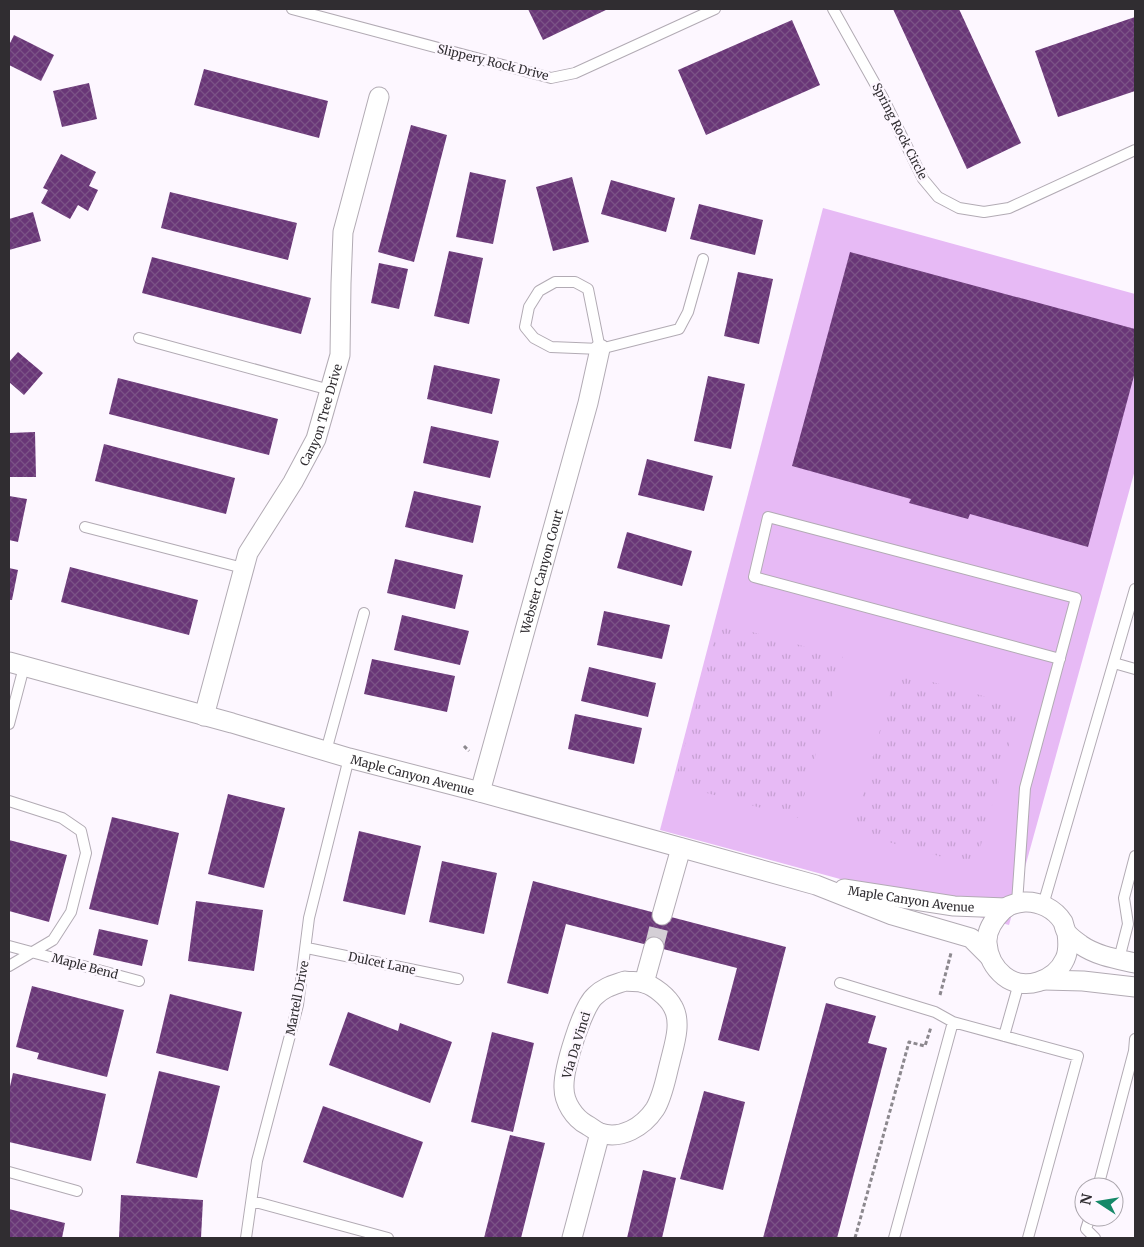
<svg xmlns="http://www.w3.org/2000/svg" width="1144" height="1247" font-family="Merriweather,serif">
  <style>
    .green { fill: #e7baf5 }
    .park { fill: url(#park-tufts) }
    .building { fill: url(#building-cross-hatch) }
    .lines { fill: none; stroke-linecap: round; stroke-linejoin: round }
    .street-tunnel { stroke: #d4cfd6; stroke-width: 19; stroke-dasharray: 19 9; stroke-linecap: butt }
    .lane-casing { stroke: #b2abb4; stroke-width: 12 }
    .street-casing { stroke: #b2abb4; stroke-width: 21 }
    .path { stroke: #8c888e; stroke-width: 3; stroke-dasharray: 4 2.5; stroke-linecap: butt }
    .lane { stroke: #fff; stroke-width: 10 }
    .street { stroke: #fff; stroke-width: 19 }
    .labels { text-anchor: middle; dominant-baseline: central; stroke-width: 5; stroke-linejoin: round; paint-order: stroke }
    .street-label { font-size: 12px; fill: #302d31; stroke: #fdf7ff }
  </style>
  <defs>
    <pattern id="park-tufts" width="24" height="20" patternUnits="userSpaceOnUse" patternTransform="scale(1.25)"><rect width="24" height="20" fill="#e7baf5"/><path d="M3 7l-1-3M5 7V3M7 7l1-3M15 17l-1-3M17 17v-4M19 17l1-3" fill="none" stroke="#c6a0d2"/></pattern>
    <pattern id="building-cross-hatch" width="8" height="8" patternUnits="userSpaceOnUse" patternTransform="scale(1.25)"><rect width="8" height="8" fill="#693677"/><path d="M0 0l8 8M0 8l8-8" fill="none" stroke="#7b5286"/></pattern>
  </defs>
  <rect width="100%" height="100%" fill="#fdf7ff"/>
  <path class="green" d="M823 208 1135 294V470L1009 925 660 830Z"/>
  <path class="park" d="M719 623 843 657 798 818 674 784Z
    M896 672 1020 706 975 866 852 832Z"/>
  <path class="building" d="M528 9H608L543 40Z
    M893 9H959L1021 143 967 169Z
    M1135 17V91L1058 117 1035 51Z
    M792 20 820 85 706 135 678 70Z
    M14 35 54 55 41 81 9 65V45Z
    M204 69 328 101 319 138 194 105Z
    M89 83 97 119 62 127 53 91Z
    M411 125 447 135 414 262 378 252Z
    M61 154 96 172 89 186 98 190 88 211 78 205 70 219 41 203 48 190 43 188Z
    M470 172 506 180 493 244 456 237Z
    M572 177 589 242 553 251 536 187Z
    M611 180 675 198 666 232 601 214Z
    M170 192 297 223 288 260 161 228Z
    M699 204 763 220 755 255 690 239Z
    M33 212 41 241 9 250V219Z
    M449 251 483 258 469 324 434 316Z
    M850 252 1135 329V372L1088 547 970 514 968 519 909 503 911 499 792 466Z
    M152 257 311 298 301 334 142 293Z
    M379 263 408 269 399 309 371 303Z
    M738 272 773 279 759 344 724 336Z
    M18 352 43 373 24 395 9 382V362Z
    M434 365 500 379 492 414 427 399Z
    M708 376 745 384 731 449 694 441Z
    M118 378 278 419 269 455 109 414Z
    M431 426 499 441 490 478 423 463Z
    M35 432 36 477H9V433Z
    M104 444 235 478 226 514 95 481Z
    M647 459 713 476 704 511 638 495Z
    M414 491 481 506 473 543 405 527Z
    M9 496 27 499 18 542 9 540Z
    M627 532 692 551 682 586 617 568Z
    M395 559 463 575 455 609 387 593Z
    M70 567 198 600 189 635 61 602Z
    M9 568 18 570 12 600H9Z
    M604 611 670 625 662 659 597 645Z
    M402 615 469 631 460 665 394 650Z
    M372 659 455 676 447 712 364 694Z
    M589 667 656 683 648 717 581 701Z
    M575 714 642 728 634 764 568 749Z
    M228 794 285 808 264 888 208 874Z
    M112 817 179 833 158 925 89 909Z
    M359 831 421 846 405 915 343 901Z
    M9 840 67 855 49 922 9 911Z
    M442 861 497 873 484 934 429 922Z
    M533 881 786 947 759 1051 718 1040 737 968 566 924 548 994 507 983Z
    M196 901 263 910 254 971 188 961Z
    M99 929 148 940 142 966 93 955Z
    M32 986 124 1010 107 1077 37 1059 39 1053 16 1047Z
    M170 994 242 1012 228 1071 156 1053Z
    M826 1003 876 1016 868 1043 887 1048 837 1238H763Z
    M348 1012 398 1031 400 1023 452 1042 430 1103 329 1065Z
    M492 1032 534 1043 513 1132 471 1122Z
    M159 1071 220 1086 197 1178 136 1163Z
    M13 1073 106 1094 91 1161 9 1142V1091Z
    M704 1091 745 1102 723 1190 680 1179Z
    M323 1106 423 1142 403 1198 303 1162Z
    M510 1135 545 1143 521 1238H484Z
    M643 1170 676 1178 662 1238H627Z
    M121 1195 203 1200 201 1238H119Z
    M9 1209 65 1223 62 1238H9Z"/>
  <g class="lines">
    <path class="street-tunnel" d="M654 947 662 915"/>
    <defs>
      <path id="lane" d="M292 9 551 78 575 73 715 9
        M833 9 883 98 923 179 938 197 959 208 984 212 1009 208 1135 150
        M139 338 330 390
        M600 349 588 289 575 282H555L539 291 529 307 525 327 534 338 551 347 600 349 679 329 688 312 703 259
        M85 527 243 568
        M1114 663 1135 669
        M9 724 24 667
        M326 751 364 613
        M9 801 62 818 81 831 86 853 71 912 53 940 9 966
        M1017 903 1025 788 1076 598 768 517 754 577 1060 659
        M1043 905 1135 589
        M9 946 139 981
        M307 948 458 979
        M1119 959 1128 924 1124 898 1135 856
        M840 983 935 1012 953 1022 1078 1056 1028 1238
        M1004 1036 1019 983
        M9 1172 77 1191
        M1098 1187 1134 1051 1135 1039
        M252 1201 388 1238
        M1090 1217 1086 1229 1095 1238
        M246 1238 257 1161 298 1005 309 918 349 758
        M894 1238 953 1022"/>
      <g id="street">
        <path id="s1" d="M9 662 232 723 349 758 480 792 816 885 892 915 971 938 989 956"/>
        <path id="s2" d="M204 716 248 553 293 482 316 439 340 355 341 283 343 232 379 97"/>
        <path id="s3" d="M480 792 588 403 600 349"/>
        <path id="s4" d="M844 889 954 906 1006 908"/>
        <path d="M662 915 681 848"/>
        <path d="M1067 933C1068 941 1069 951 1065 959 1055 981 1024 992 1004 976 993 967 988 957 987 943 986 930 994 919 1003 910 1008 905 1016 903 1024 902 1039 901 1055 909 1063 922 1064 925 1065 930 1067 933 1070 937 1077 942 1081 945 1097 956 1117 959 1135 963"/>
        <path d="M1044 980 1083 981 1135 987"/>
        <path d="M625 981C631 982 639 981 644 983 654 986 668 997 673 1007 682 1023 674 1045 670 1062 666 1077 663 1096 655 1109 643 1127 621 1140 600 1133 595 1131 591 1127 587 1125 574 1118 564 1102 564 1088 563 1070 582 1007 595 996 604 987 614 985 625 981Z"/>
        <path d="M644 983 654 947"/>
        <path d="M572 1238 600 1133"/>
      </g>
    </defs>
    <use href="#lane" class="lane-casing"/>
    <use href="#street" class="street-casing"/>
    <path class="path" d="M464 746 469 751
      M940 995 951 953
      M855 1238 909 1042 925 1046 931 1027"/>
    <use href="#lane" class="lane"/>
    <use href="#street" class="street"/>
  </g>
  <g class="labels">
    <g class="street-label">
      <text transform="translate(493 62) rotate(14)">Slippery Rock Drive</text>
      <text transform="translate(900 131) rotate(63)">Spring Rock Circle</text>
      <text stroke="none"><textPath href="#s2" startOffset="326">Canyon Tree Drive</textPath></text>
      <text stroke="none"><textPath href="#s3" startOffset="229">Webster Canyon Court</textPath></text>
      <text stroke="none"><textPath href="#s1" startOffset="419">Maple Canyon Avenue</textPath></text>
      <text stroke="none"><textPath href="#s4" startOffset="68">Maple Canyon Avenue</textPath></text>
      <text transform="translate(382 963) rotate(12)">Dulcet Lane</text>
      <text transform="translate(85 966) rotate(15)">Maple Bend</text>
      <text transform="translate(297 998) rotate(-79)">Martell Drive</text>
      <text transform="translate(576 1045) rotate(-73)">Via Da Vinci</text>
    </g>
  </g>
  <rect width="1144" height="1247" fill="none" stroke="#302d31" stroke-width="20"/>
  <g transform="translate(1099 1202) rotate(282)"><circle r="24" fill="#fdf7ff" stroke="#aba6ad"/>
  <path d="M0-4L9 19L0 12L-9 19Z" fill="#158868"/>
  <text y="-8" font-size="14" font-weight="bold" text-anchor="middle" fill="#302d31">N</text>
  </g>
</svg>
